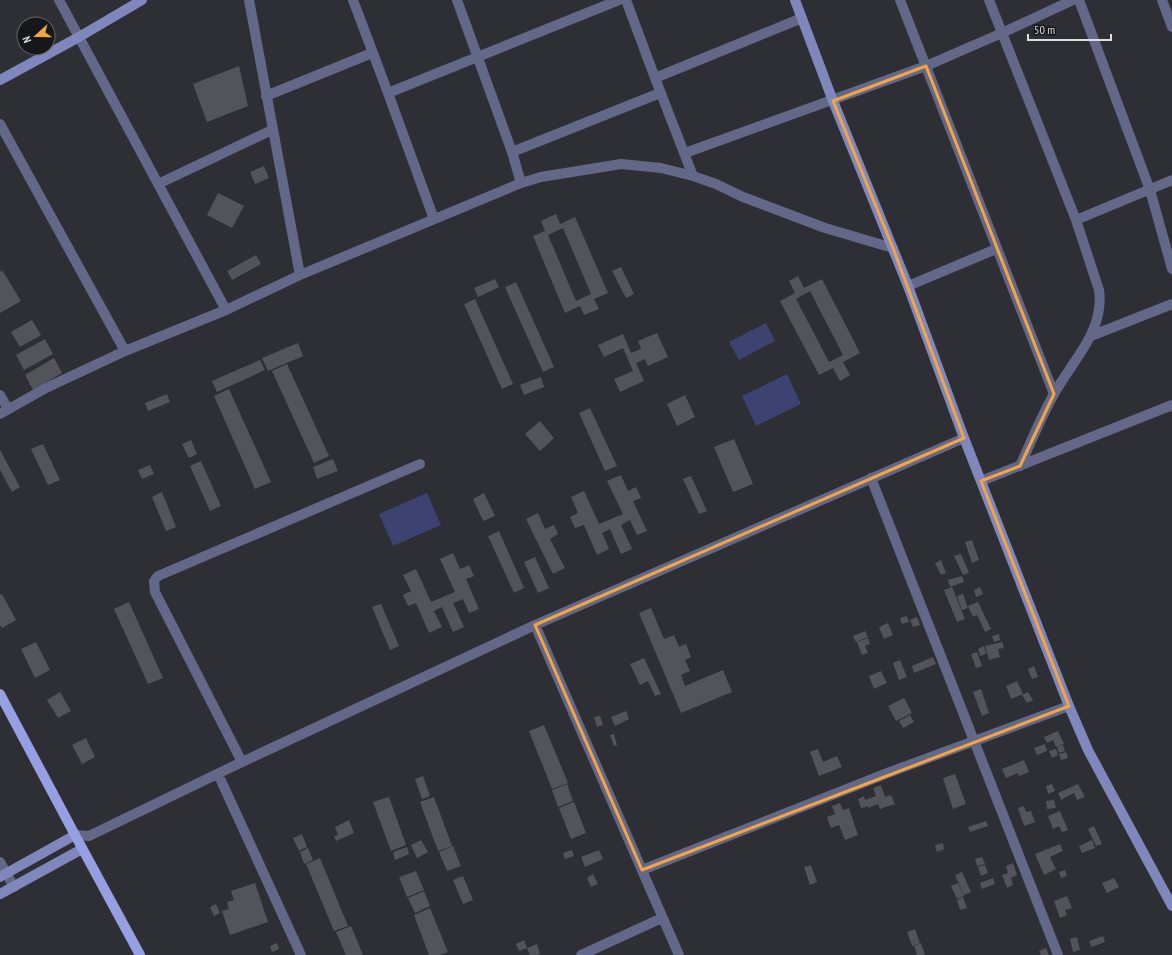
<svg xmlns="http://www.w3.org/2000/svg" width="1172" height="955" font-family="'PT Sans Narrow',sans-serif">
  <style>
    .green { fill: #3d4270 }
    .building { fill: #53545a; fill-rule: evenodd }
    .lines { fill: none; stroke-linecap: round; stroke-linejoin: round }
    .street { stroke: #636889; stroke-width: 10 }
    .secondary { stroke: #8087bc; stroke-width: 10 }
    .primary { stroke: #979fe3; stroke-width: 10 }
    .marked { fill: none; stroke: #f3a443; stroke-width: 3; stroke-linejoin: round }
  </style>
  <rect width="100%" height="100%" fill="#2e2f35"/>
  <path class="green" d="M766 323 775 341 739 360 729 342Z
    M787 374 801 404 756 426 742 396Z
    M427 493 441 525 393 546 379 514Z"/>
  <path class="building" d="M239 66 248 106 207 122 193 84Z
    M264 166 269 178 255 184 250 172Z
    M218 193 244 206 232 228 207 215Z
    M556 214 560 224 575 217 608 293 594 299 599 309 584 315 580 306 565 313 533 236 545 231 541 221ZM563 228 591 294 576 301 548 235Z
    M256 255 261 264 232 280 227 271Z
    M621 267 634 294 626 298 612 271Z
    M2 270 21 301 0 313V272Z
    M798 276 804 288 822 279 860 353 843 362 850 375 840 381 833 368 819 375 780 301 795 293 789 281ZM810 291 843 355 829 362 796 299Z
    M495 279 499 287 478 297 474 288Z
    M516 282 554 367 543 372 505 287Z
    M475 299 513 384 502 389 464 304Z
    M32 320 41 335 20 347 11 332Z
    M657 333 668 357 648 366 645 359 636 363 644 381 620 392 614 379 633 371 623 348 604 357 598 345 623 334 631 353 641 349 638 341Z
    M45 339 53 354 24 370 16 355Z
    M298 343 303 356 268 371 262 358Z
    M54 358 62 373 33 390 25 375Z
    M260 360 265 370 217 392 212 381Z
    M287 364 329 456 314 463 272 371Z
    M541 377 544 387 524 395 520 385Z
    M229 389 271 482 255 489 214 396Z
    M167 394 170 402 148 411 145 403Z
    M685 395 695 417 677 426 667 404Z
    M590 408 617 466 605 471 579 413Z
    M540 421 554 438 540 451 525 434Z
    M734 439 753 484 733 492 714 447Z
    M191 440 197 454 189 458 182 444Z
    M43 444 60 480 48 485 31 449Z
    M0 450 20 487 12 492 0 470Z
    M333 459 338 471 317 479 313 467Z
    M201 461 221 506 210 511 190 466Z
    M150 465 154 474 142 479 138 470Z
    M621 475 628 491 636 487 641 498 633 501 647 531 637 535 630 520 621 525 632 549 621 554 610 529 602 533 609 549 597 555 584 525 575 528 570 517 578 513 571 497 584 491 599 524 623 514 607 481Z
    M691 476 707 511 699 514 683 479Z
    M162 492 176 527 166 531 152 497Z
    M484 493 495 516 483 521 473 499Z
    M538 513 545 529 554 525 558 534 550 539 565 568 553 574 526 519Z
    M499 531 524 588 514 593 488 536Z
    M972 540 979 560 972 563 965 542Z
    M453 553 460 569 469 565 474 576 466 579 479 609 469 613 463 599 453 603 464 627 453 632 442 607 434 611 442 627 429 633 416 603 408 606 403 595 411 591 403 575 416 569 431 602 455 592 440 559Z
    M961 554 969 573 963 575 954 556Z
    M535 557 549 588 538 593 524 562Z
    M941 560 946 573 941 575 935 563Z
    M962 576 964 582 950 587 948 580Z
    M952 587 965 619 957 622 944 590Z
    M980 587 983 594 976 597 974 590Z
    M2 594 16 620 2 628 0 625V595Z
    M963 594 968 608 962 610 957 596Z
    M129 602 163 678 148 684 114 609Z
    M978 602 991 629 985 632 977 615 973 617 968 606Z
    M381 604 399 646 390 650 372 607Z
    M651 608 664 639 674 635 679 647 686 644 691 657 685 660 690 671 681 675 685 686 723 670 732 692 681 713 639 613Z
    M907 616 909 622 902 624 900 618Z
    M917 617 920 625 913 627 910 620Z
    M888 623 893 635 884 639 879 627Z
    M865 631 868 637 856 642 853 636Z
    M999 634 1000 640 994 642 992 636Z
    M868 638 870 644 865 646 868 653 862 655 857 642Z
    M36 642 50 670 35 678 21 649Z
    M1002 642 1004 648 998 649 1000 657 989 660 985 646Z
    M984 646 986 654 980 656 978 649Z
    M977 652 982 666 976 668 971 654Z
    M933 657 936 664 914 673 912 666Z
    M644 658 661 694 655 696 648 681 640 685 630 664Z
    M900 660 907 677 899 680 893 663Z
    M1034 666 1038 677 1032 679 1028 669Z
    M881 671 887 683 874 689 869 676Z
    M1017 681 1023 694 1011 699 1006 686Z
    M981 689 989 713 982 716 973 692Z
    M60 692 71 711 58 718 47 700Z
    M1028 692 1033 700 1027 703 1022 695Z
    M904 698 912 713 896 721 888 706Z
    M626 711 629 719 615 726 611 717Z
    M910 715 914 722 903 728 899 721Z
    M600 716 603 725 597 727 594 717Z
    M544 725 568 783 552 789 529 731Z
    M1058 731 1064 744 1056 747 1053 740 1047 743 1044 737Z
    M614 734 617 745 614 746 610 735Z
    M86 738 95 757 82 764 72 745Z
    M1045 744 1047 751 1037 755 1034 748Z
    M1063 745 1065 751 1059 753 1057 747Z
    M818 749 823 762 837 756 842 767 819 776 810 752Z
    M1056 749 1058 755 1052 758 1049 751Z
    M1066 752 1068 758 1061 760 1059 754Z
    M1024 760 1029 772 1019 776 1018 773 1006 778 1002 769Z
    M955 774 966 804 953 809 943 778Z
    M423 776 430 796 422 799 415 779Z
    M567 784 573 801 558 807 552 790Z
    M1052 784 1055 791 1048 794 1046 786Z
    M1078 784 1085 797 1077 800 1074 793 1061 800 1058 793Z
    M881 785 885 797 891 795 895 804 880 809 878 804 868 808V806L861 808 858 799 864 796 865 800 876 796 873 788Z
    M389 797 406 845 391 851 373 802Z
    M434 797 452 846 438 851 420 802Z
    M1054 800 1056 808 1047 809 1046 801Z
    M574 802 586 833 571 839 559 808Z
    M840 803 843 810 849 808 858 835 845 840 839 825 831 828 827 817 835 814 832 806Z
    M1024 806 1026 812 1031 811 1035 822 1024 826 1018 808Z
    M1060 811 1068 830 1062 832 1059 826 1053 829 1048 816Z
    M349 820 354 833 336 841 334 836 338 835 335 827Z
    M986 821 988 826 970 832 968 827Z
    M1094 826 1102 844 1096 846 1088 829Z
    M302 834 307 847 299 851 293 838Z
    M421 840 428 852 417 858 411 845Z
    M1092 840 1095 848 1082 853 1079 846Z
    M943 843 944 849 937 852 935 845Z
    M1060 844 1063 851 1050 857 1056 869 1044 875 1035 854Z
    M453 846 461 866 447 871 439 852Z
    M407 847 409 854 395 860 393 852Z
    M308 848 313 860 304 864 300 852Z
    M572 850 574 856 565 859 563 853Z
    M599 850 603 859 585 867 581 857Z
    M982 857 985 864 977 866 975 859Z
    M320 858 348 926 334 931 306 864Z
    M1013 863 1017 875 1011 878 1013 885 1007 888 1002 875 1008 873 1006 866Z
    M811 865 817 882 810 885 804 867Z
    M985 865 988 873 981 876 978 867Z
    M1065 870 1067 876 1061 878 1059 872Z
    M416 871 424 890 407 897 399 877Z
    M962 872 971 892 964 895 955 875Z
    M593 874 598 884 591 887 587 878Z
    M463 876 473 900 463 904 453 880Z
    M993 878 995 884 982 889 980 883Z
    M1114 878 1119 887 1107 893 1102 883Z
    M255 883 268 922 230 935 222 911 229 909 227 902 234 900 231 891Z
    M958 883 964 896 957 899 951 886Z
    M424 891 430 906 415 913 408 898Z
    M1067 896 1072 908 1065 910 1067 915 1060 918 1054 901Z
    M963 897 967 908 960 910 957 900Z
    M216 904 220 913 214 916 210 907Z
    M430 908 448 952 440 955H429L414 915Z
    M351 926 363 955H346L336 932Z
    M915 929 920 943 912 946 907 932Z
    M1103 936 1105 942 1091 947 1089 941Z
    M1077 937 1080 950 1073 952 1070 939Z
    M524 940 527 948 519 951 516 944Z
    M277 943 279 949 272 952 270 946Z
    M921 943 925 955H917L914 946Z
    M537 944 540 954 537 955H530L527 948Z
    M1046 948 1049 955H1041L1039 951Z"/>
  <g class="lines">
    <path class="street" d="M59 0 226 310
      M249 0 300 275
      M353 0 388 93 434 219
      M457 0 512 152 521 183
      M626 0 655 78 693 176
      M900 0 1054 394
      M989 0 1076 220 1099 290C1105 331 1072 361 1054 394 1041 417 1031 442 1020 466
      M1079 0 1150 190 1172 269
      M1162 0 1172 27
      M655 78 802 18
      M388 93 619 0
      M266 96 372 53
      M0 124 125 351
      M512 152 660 93
      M685 153 926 66 1002 33 1073 0
      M158 184 272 130
      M1076 220 1172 180
      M908 286 996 249
      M1091 336 1172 304
      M0 395 8 409
      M0 414 46 388 125 351 226 310 300 275 521 183 541 177 621 164 661 168 693 176 716 184 743 197 825 228 893 248
      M871 478 1058 955
      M981 481 1172 405
      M535 625 679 955
      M242 762 155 592 154 581 158 576 420 464
      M218 774 301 955
      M75 835 89 836 242 762 535 625 964 438
      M0 862 14 887
      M642 870 890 772 1069 706
      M581 955 662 918"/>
    <path class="secondary" d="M795 0 833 101 908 286 964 438 1069 706 1088 750 1172 906
      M0 80 79 37 142 0
      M0 877 75 835
      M0 894 82 849"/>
    <path class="primary" d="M0 694 75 835 140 955"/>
  </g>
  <path class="marked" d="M926 66 1054 394 1020 466 981 481 1069 706 642 870 535 625 964 438 893 248 833 101Z"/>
  <g transform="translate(36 36) rotate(249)"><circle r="19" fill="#16171a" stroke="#66676a"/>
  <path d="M0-3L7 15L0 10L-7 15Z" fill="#f3a443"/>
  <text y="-6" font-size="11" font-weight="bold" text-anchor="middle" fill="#dddee1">N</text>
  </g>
  <path d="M1028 34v6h83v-6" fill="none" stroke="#dddee1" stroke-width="2"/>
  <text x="1034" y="34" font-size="12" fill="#dddee1" stroke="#16171a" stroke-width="3" paint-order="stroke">50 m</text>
</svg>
